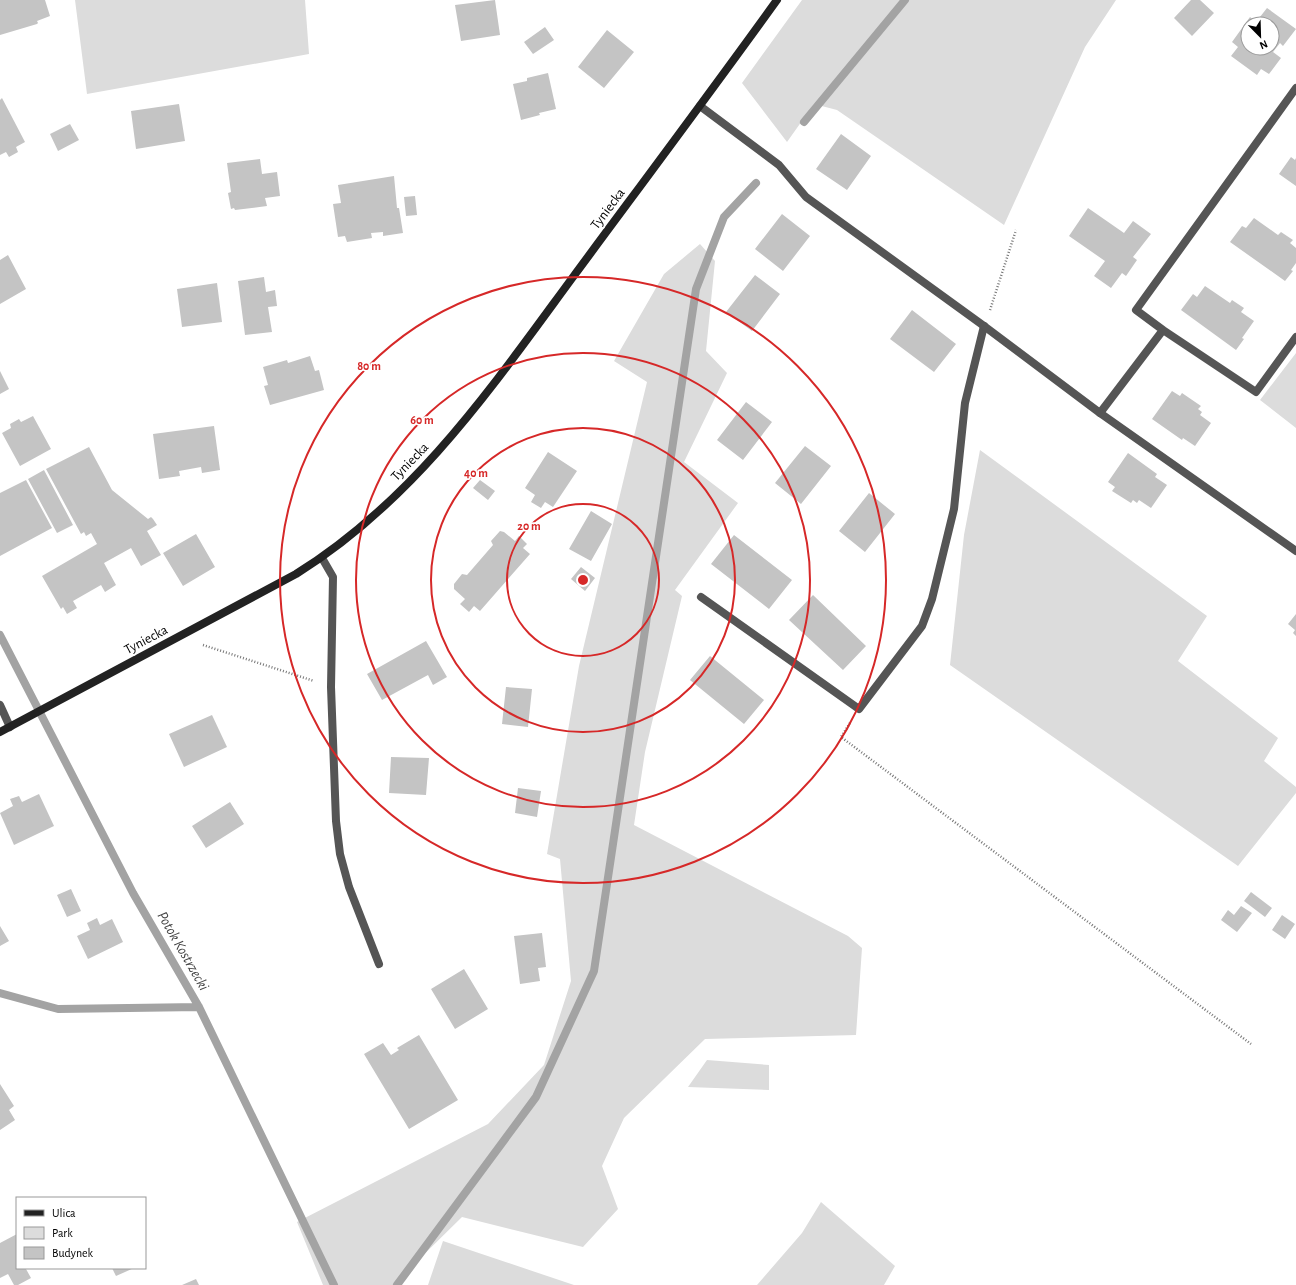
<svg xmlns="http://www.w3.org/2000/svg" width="1296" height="1285" font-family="'Alegreya Sans',sans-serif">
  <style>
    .green { fill: #dcdcdc }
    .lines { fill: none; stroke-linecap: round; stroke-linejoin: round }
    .stream { stroke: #a3a3a3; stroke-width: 8 }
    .building { fill: #c4c4c4; fill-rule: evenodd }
    .path { stroke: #777; stroke-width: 2.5; stroke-dasharray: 1 2; stroke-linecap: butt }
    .lane { stroke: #555; stroke-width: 8 }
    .street { stroke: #555; stroke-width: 8 }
    .secondary { stroke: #222; stroke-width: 8 }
    .ring { fill: none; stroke: #d62828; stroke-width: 2 }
    .labels { text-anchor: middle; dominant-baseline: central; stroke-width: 3.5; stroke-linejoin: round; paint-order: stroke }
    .street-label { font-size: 14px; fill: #000; stroke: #fff }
    .water-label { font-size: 15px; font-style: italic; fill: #444; stroke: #fff }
    .centre { fill: #d62828; stroke: #fff; stroke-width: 2 }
    .ring-label { font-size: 12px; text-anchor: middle; font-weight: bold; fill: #d62828; stroke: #fff; stroke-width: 3.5; stroke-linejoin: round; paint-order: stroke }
  </style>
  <rect width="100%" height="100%" fill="#fff"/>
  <path class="green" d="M75 0H305L309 54 87 94Z
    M802 0H1116L1085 47 1004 225 837 110 814 104 787 142 742 83Z
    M700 244 715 261 706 351 727 373 684 462 738 503 675 590 682 596 645 752 634 825 848 936 862 948 856 1035 705 1039 624 1118 602 1166 618 1209 583 1247 462 1217 399 1279 395 1285H323L297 1222 488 1124 544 1065 571 981 560 859 547 854 579 666 647 382 614 361 664 274Z
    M1296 353V428L1260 400Z
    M980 450 1207 616 1178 661 1278 738 1264 761 1296 787V793L1238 866 950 665 964 535Z
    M707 1060 769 1065V1090L688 1087Z
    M821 1202 895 1266 884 1285H757L802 1233Z
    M443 1241 574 1285H428Z"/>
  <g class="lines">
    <path class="stream" d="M804 122 905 0
      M0 635 133 893 199 1007 334 1285
      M0 993 58 1009 199 1007
      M397 1285 536 1097 594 971 696 289 724 217 756 183"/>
  </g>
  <path class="building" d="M0 0H45L50 16 37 21 38 23 37 24 0 35Z
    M495 0 500 35 461 41 455 5Z
    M1191 0H1200L1214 13 1192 36 1174 18Z
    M1267 8 1296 29 1283 46 1280 43 1273 52 1281 58 1269 74 1261 69 1257 75 1231 56 1238 47 1232 42 1250 17 1256 22ZM1248 24H1272V48H1248Z
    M545 27 554 40 533 54 524 42Z
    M607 30 634 52 604 88 578 67Z
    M548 73 556 109 539 113 540 115 521 120 513 84 527 81V78Z
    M2 98 25 142 16 147 18 152 9 157 6 152 0 155V100Z
    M179 104 185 141 136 149 131 111Z
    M70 124 79 140 58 151 50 134Z
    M841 134 871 156 847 190 816 169Z
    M1291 157 1295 160 1296 158V186L1279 174Z
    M260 159 262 174 277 172 280 196 265 198 267 206 235 210 234 208 231 209 228 193 231 192 227 163Z
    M394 176 397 208H399L403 233 383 236V232L371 233 372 238 347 242 345 236 338 237 333 204 341 203 338 185Z
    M415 196 417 215 406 216 404 197Z
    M1088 208 1124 233 1133 221 1151 234 1133 257 1137 260 1126 276 1122 273 1111 288 1094 276 1105 261 1069 236Z
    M782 214 810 236 783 271 755 249Z
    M1254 218 1278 235 1281 232 1293 240 1290 243 1296 248V263L1291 270 1293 271 1285 281 1230 242 1242 226 1246 228Z
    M8 255 26 289 0 304V260Z
    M755 275 780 294 752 331 726 312Z
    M264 277 266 292 275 290 277 306 268 307 272 332 245 335 238 281Z
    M217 283 222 322 182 327 177 289Z
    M1205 286 1230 303 1232 300 1244 308 1241 312 1254 321 1242 338 1244 339 1236 350 1181 310 1193 294 1197 297Z
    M912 310 956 344 934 372 890 339Z
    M310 356 315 371 319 370 324 390 270 405 264 386 268 385 263 367 287 360 288 363Z
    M0 371 9 389 0 394Z
    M1172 391 1180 396 1182 393 1201 406 1198 409 1202 412 1200 415 1211 423 1195 446 1183 438 1182 440 1152 419Z
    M746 402 772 422 743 460 717 440Z
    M33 416 51 449 20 466 2 433 11 428 10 424 19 419 21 422Z
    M214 426 220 470 202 473 201 467 179 471 180 476 159 479 153 434Z
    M805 446 831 466 801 504 775 483Z
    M89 447 112 490 148 519 151 517 153 519 157 525 147 531 161 555 141 566 131 548 104 563 116 585 105 592 101 585 73 601 77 608 67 614 63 607 61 609 42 576 97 544 91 533 86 536 84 532 81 534 46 469Z
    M548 452 577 471 553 507 545 502 541 508 531 502 535 495 525 488Z
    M1128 453 1157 474 1155 477 1167 485 1151 508 1139 500 1137 503 1133 500 1131 503 1112 491 1115 487 1108 482Z
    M44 470 73 525 57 533 28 479Z
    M26 480 52 528 0 556V493Z
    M480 480 495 491 488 500 473 488Z
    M869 493 895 514 865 552 839 531Z
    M591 511 612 524 591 561 569 549Z
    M500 531 504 532 515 541 519 536 527 544 523 548 530 554 480 611 474 606 469 612 460 604 465 599 454 589V584L462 574 467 575 493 545 491 541Z
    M196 534 215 567 183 586 163 553Z
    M734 535 792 580 769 609 711 564Z
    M581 567 595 578 585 591 571 579Z
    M813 595 866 646 843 670 789 620Z
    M1296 614V636L1293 633 1295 630 1288 624Z
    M426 641 447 677 433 685 428 675 382 700 367 674Z
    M710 656 764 700 744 724 690 680Z
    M506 687 532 689 528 727 502 724Z
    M212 715 227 747 184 767 169 734Z
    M391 757 429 758 426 795 389 793Z
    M518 788 541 791 537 817 515 813Z
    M39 794 54 826 14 845 0 813 13 806 10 799 19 796 22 802Z
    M230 802 244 824 206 848 192 826Z
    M71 889 81 911 67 917 57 895Z
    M1251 892 1272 908 1265 917 1244 901Z
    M1241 906 1252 913 1237 932 1221 920 1228 910 1234 915Z
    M1282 915 1295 924 1285 939 1272 930Z
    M97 918 100 925 112 919 123 942 88 959 77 936 90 930 87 923Z
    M0 926 9 941 0 946Z
    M542 933 546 967 538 968 540 981 520 984 514 936Z
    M464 969 488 1009 455 1029 431 989Z
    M419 1035 458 1100 409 1129 364 1054 383 1043 391 1055 399 1050 397 1048Z
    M0 1084 14 1106 9 1110 15 1120 0 1130Z
    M17 1234V1268H29L26 1269 31 1278 18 1285H14L8 1274 0 1278V1243Z
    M112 1268H134L116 1276Z
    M196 1279 199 1285H182Z"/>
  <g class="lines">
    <path class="path" d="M990 310 1016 230
      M203 645 314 681
      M850 723 841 737 1251 1044"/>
    <path class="lane" d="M1163 330 1136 310 1296 88
      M1100 413 1163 330 1256 392 1296 337
      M322 558 333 577 331 687 336 821 340 854 349 887 379 964
      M701 597 859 709 922 626 932 599 954 509 965 403 984 326"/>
    <path class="street" d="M700 106 779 165 806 197 984 326 1100 413 1296 551
      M0 705 10 727"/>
    <path class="secondary" d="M0 732 296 574C415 500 492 387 573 277 641 185 710 93 777 0"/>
  </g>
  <g class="ring">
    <circle cx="583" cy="580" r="76"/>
    <circle cx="583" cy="580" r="152"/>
    <circle cx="583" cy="580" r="227"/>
    <circle cx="583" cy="580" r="303"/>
  </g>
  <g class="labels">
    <g class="street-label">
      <text transform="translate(608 209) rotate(-53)">Tyniecka</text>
      <text transform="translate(410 462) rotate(-46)">Tyniecka</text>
      <text transform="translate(146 640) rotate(-28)">Tyniecka</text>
    </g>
    <g class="water-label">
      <text transform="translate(183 951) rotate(60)">Potok Kostrzecki</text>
    </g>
  </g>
  <circle cx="583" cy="580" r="6" class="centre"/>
  <g class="ring-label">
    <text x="369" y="370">80 m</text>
    <text x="422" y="424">60 m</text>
    <text x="476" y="477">40 m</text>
    <text x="529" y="530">20 m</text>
  </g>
  <rect x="16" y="1197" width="130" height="72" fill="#ffffff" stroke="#999999"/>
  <rect x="24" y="1210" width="20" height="6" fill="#222222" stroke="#999999"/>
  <text x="52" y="1217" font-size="12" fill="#000000">Ulica</text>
  <rect x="24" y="1227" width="20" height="12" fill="#dcdcdc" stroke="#999999"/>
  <text x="52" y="1237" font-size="12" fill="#000000">Park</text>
  <rect x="24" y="1247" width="20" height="12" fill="#c4c4c4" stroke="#999999"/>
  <text x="52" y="1257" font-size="12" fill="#000000">Budynek</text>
  <g transform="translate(1260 36) rotate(157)"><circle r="19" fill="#ffffff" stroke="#999999"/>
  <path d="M0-3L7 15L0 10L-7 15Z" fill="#000000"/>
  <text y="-6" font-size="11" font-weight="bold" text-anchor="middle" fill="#000000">N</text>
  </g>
</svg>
